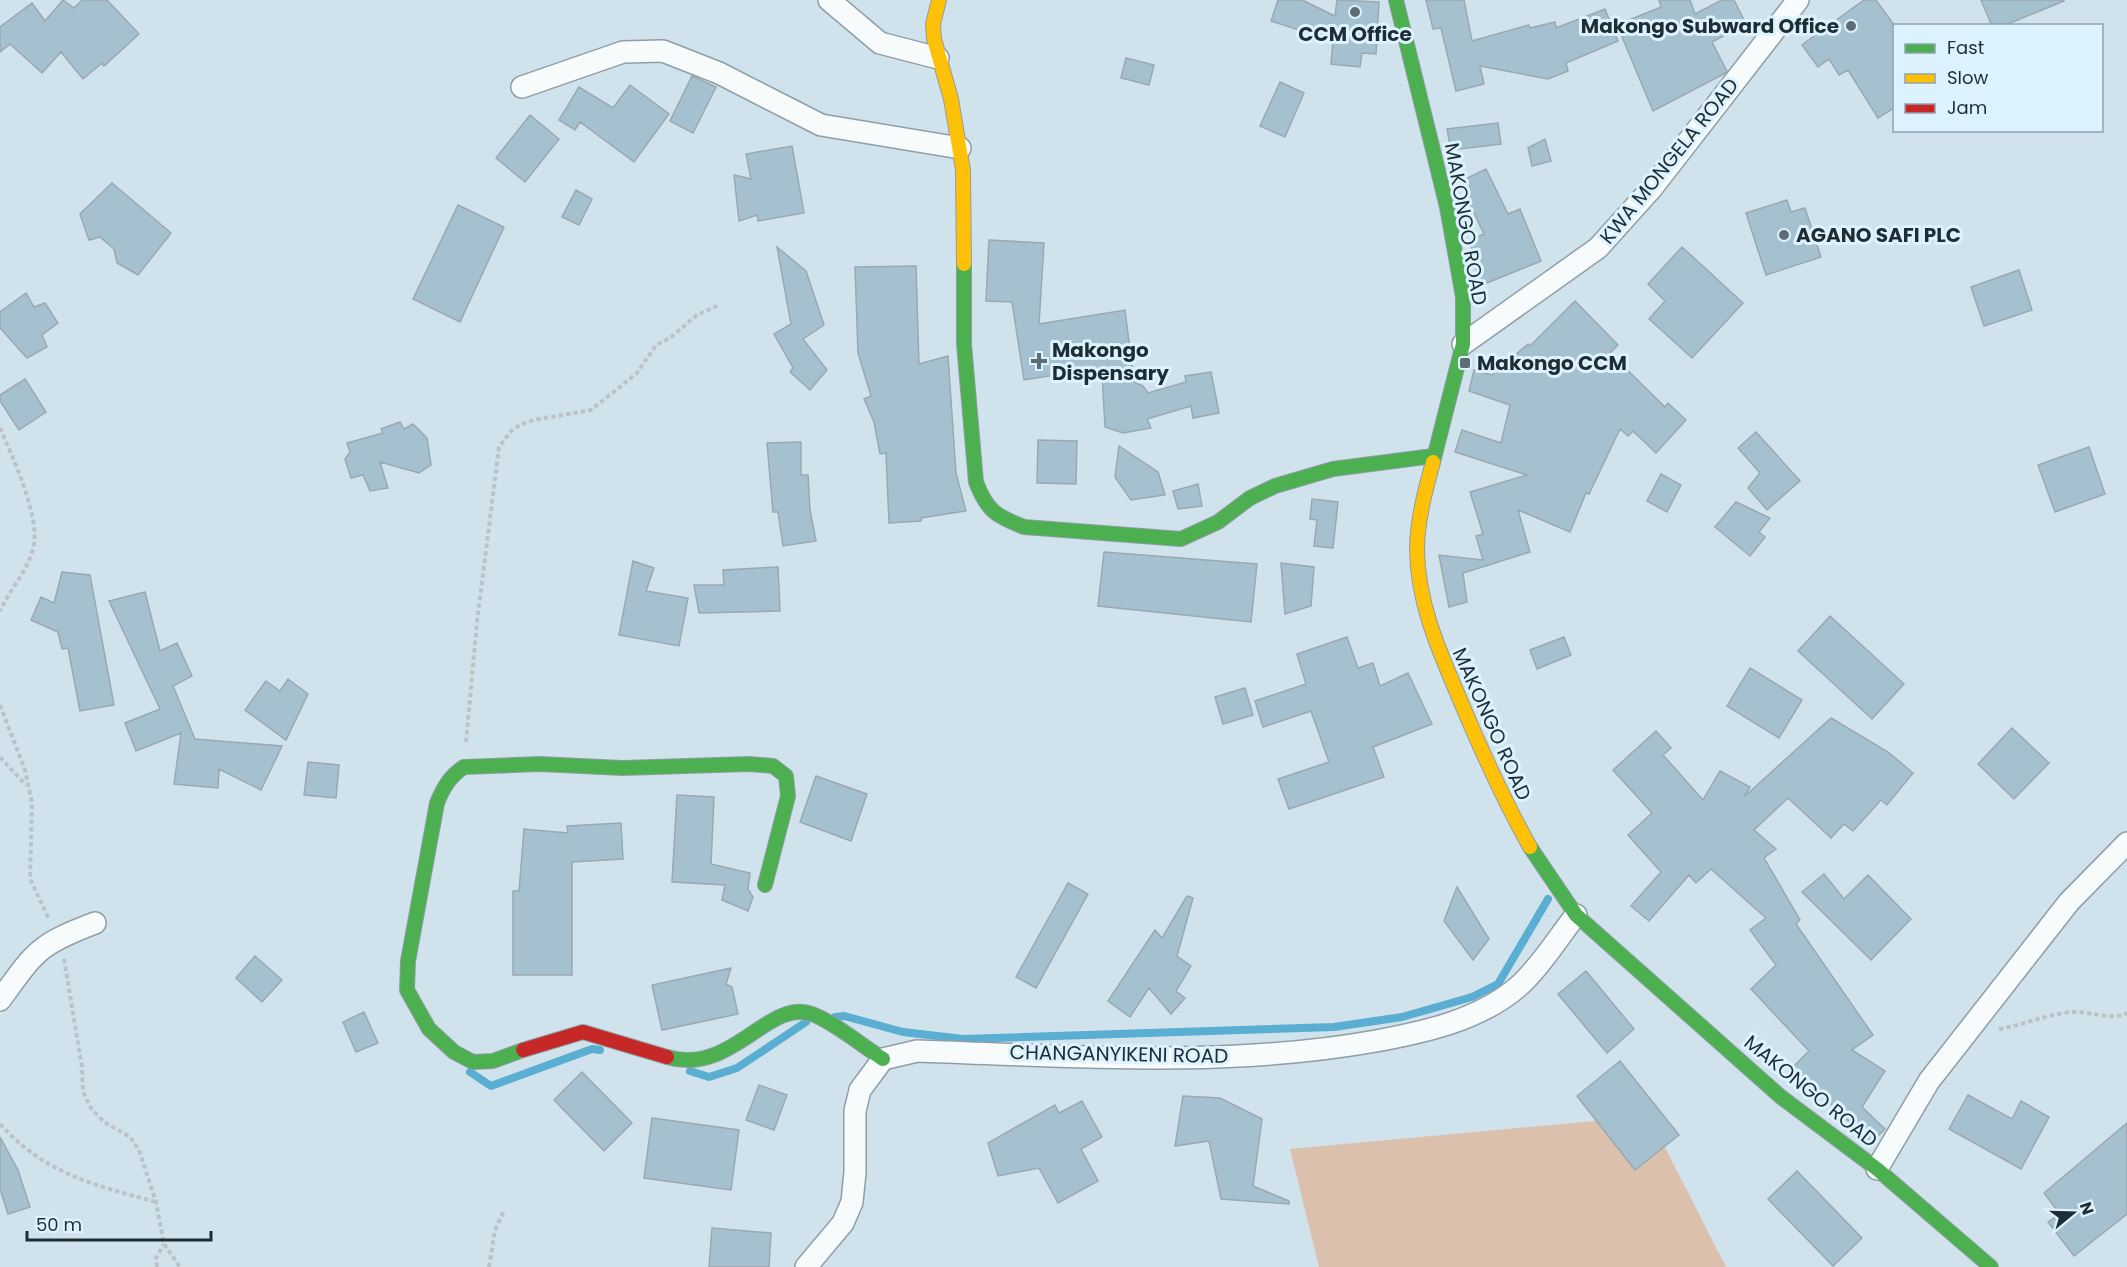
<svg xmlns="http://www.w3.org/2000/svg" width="2127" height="1267" font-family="Poppins,sans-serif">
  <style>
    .green { fill: #dbc0ad }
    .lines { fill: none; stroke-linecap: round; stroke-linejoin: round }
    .stream { stroke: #5aaed2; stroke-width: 8 }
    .building { fill: #a5c1cf; stroke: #9aa8b0; stroke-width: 1.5 }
    .street-casing { stroke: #8f9ea6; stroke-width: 24 }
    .fast-casing { stroke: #8f9ea6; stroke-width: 16 }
    .slow-casing { stroke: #8f9ea6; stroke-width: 16 }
    .jam-casing { stroke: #8f9ea6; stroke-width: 16 }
    .path { stroke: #bcc2c7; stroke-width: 4; stroke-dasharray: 4.5 3; stroke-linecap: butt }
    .street { stroke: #f8fbfc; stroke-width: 21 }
    .fast { stroke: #4caf50; stroke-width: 14 }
    .slow { stroke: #ffc107; stroke-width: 14 }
    .jam { stroke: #c62828; stroke-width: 14 }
    .poi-dot { fill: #5c6d75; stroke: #dcf2fe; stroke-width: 2 }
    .labels { text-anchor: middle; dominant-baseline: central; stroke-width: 6; stroke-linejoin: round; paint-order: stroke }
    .poi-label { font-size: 20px; font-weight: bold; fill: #1e2d34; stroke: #dcf2fe; text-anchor: start }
    .street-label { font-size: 20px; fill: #1e2d34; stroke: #dcf2fe }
  </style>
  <rect width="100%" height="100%" fill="#d0e3ed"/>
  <path class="green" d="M1649 1116 1726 1267H1319L1290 1149Z"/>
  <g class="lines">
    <path class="stream" d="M835 1017 844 1016 903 1032 963 1039 1334 1027 1402 1017 1472 997 1498 984 1548 899
      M690 1071 709 1077 737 1068 806 1022
      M470 1072 491 1086 592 1049 600 1050"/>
  </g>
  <path class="building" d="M63 0 74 8 82 0H107L139 34 104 66 102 63 83 79 61 52 42 73 10 44 0 52V27L32 3 45 21Z
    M1278 0H1302L1335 16 1337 0 1379 2 1376 54 1362 53 1360 67 1331 64 1333 41 1271 21Z
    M1426 0H1464L1472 41 1529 25 1530 28 1555 22 1556 28 1605 9 1618 41 1566 63 1568 71 1548 79 1480 66 1484 84 1456 91 1441 28 1433 29Z
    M1659 0H1690L1695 14 1722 0H1734L1746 24 1712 42 1727 71 1724 74 1653 111 1617 25 1661 7Z
    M1864 0H1876L1894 25V108L1878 118 1848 70 1839 75 1829 59 1818 67 1802 45Z
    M1981 0H2064V1L2003 26H1992Z
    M1126 58 1154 65 1149 85 1121 78Z
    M692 76 716 87 693 133 670 121Z
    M1280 82 1304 93 1285 137 1260 126Z
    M630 85 669 114 634 162 580 122 575 130 559 120 579 87 613 108Z
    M530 115 559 139 525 182 496 158Z
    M1498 123 1501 144 1451 150 1447 129Z
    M1545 139 1551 161 1532 166 1528 148Z
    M792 146 804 213 758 221 757 215 739 221 734 175 751 179 746 154Z
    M1486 169 1508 214 1520 209 1541 261 1482 285 1476 269 1470 240 1484 234 1459 182Z
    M112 183 171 233 138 275 117 263 114 249 100 237 89 240 80 214Z
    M576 190 592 199 579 225 562 217Z
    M1787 200 1791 212 1805 208 1821 257 1766 275 1746 213Z
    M458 205 504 227 460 322 413 299Z
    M989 240 1044 243 1039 324 1125 310 1134 382 1143 386 1148 393 1186 382 1185 376 1211 372 1219 413 1193 418 1191 406 1147 419 1151 428 1123 433 1105 427 1102 373 1087 374V370L1024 380 1012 302 986 301Z
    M777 247 806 271 824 325 803 339 827 370 810 390 790 372 793 368 774 334 791 324Z
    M1682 247 1743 303 1692 358 1649 319 1665 301 1648 284Z
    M916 266 919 364 948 356 956 473 966 511 921 518V521L889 523 886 453 880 454 874 422 864 399 871 396 858 353 855 267Z
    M2019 270 2032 310 1984 326 1971 287Z
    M26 293 34 307 45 303 58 323 42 335 47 347 27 358 0 328V312Z
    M1575 301 1618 345 1610 353 1665 407 1668 403 1686 420 1656 453 1633 431 1628 436 1620 429 1589 494 1586 493 1570 532 1518 510 1530 552 1463 573 1467 602 1449 607 1439 555 1483 560 1476 536 1483 534 1470 492 1527 475 1455 452 1462 430 1501 443 1510 405 1469 391 1474 370 1492 375 1528 344 1530 346Z
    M25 379 46 412 19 430 0 401V395Z
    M400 422 404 429 413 424 427 438 431 465 419 473 380 462 388 488 370 491 363 475 351 478 345 459 350 452 347 443 383 433 381 429Z
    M1756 432 1800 481 1767 510 1748 488 1760 473 1738 448Z
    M1038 440 1077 441 1076 484 1037 483Z
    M801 442V475H808L810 510 816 541 783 546 778 512H773L767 443Z
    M1119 446 1158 472 1165 495 1131 500 1115 477Z
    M2089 447 2105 494 2055 512 2038 465Z
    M1661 474 1681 485 1667 512 1647 501Z
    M1198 484 1202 506 1178 509 1173 491Z
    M1312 499 1338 502 1333 548 1314 546 1317 520 1310 519Z
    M1736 502 1770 518 1759 532 1765 537 1750 556 1715 527Z
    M1104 552 1257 564 1251 622 1098 606Z
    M633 561 654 568 646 591 688 598 679 646 619 635Z
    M1281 563 1314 567 1311 606 1285 614Z
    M778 567 780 611 699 613 694 585H724L723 570Z
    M62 572 90 575 114 705 80 711 68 648 62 649 58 632 31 620 41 597 54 603Z
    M145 592 160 651 177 643 192 676 173 686 195 739 282 746 261 790 219 769 218 788 174 784 181 733 136 751 125 723 160 709 109 601Z
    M1830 616 1904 684 1872 719 1798 651Z
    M1347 637 1358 668 1373 663 1380 686 1408 673 1432 724 1373 747 1384 777 1289 809 1278 779 1329 762 1311 711 1263 727 1255 701 1306 684 1297 654Z
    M1564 637 1571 655 1537 669 1530 650Z
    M1750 668 1802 700 1779 738 1727 706Z
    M288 679 308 694 286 740 245 710 266 681 280 691Z
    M1245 688 1253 715 1223 724 1215 697Z
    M1831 718 1888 752 1913 773 1887 805 1881 800 1853 831 1844 824 1831 838 1788 798 1754 830 1776 849 1764 858 1800 920 1796 924 1873 1035 1852 1050 1885 1071 1862 1107 1885 1129 1871 1143 1793 1067 1809 1051 1751 989 1776 965 1750 930 1766 918 1711 869 1696 883 1689 875 1649 921 1631 906 1661 872 1628 835 1652 813 1613 770 1656 731 1671 748 1663 755 1703 800 1720 771 1750 787 1744 797Z
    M2012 728 2049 763 2014 799 1978 764Z
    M308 762 339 765 336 798 304 795Z
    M816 776 867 794 851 841 800 822Z
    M677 795 714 797 711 864 750 873 748 889 753 897 748 911 722 900 725 885 672 882Z
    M621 823 623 859 572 862V975H513V891H519L524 829 568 833 567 826Z
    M1824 874 1844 899 1868 875 1911 919 1871 960 1802 892Z
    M1068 883 1088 894 1036 988 1016 977Z
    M1457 887 1489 939 1473 960 1444 921Z
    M1187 896 1193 898 1177 956 1191 966 1176 991 1185 998 1171 1014 1149 988 1130 1017 1108 1001 1155 930 1162 938Z
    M255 956 282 980 262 1002 236 978Z
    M731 968 726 984 732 987 738 1014 662 1030 652 985Z
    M1586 971 1634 1029 1607 1053 1558 994Z
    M364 1012 378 1043 356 1052 343 1022Z
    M1620 1061 1679 1135 1635 1170 1577 1096Z
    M582 1072 632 1123 604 1151 554 1100Z
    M759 1085 787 1095 774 1130 746 1120Z
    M1968 1095 2012 1119 2021 1101 2049 1117 2021 1169 1949 1129Z
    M1183 1096 1220 1098 1262 1119 1253 1186 1289 1201V1204L1221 1199 1209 1141 1175 1146Z
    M1082 1101 1102 1137 1081 1149 1098 1181 1058 1203 1039 1168 998 1176 988 1143 1055 1105 1059 1113Z
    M652 1118 739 1130 731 1190 644 1178Z
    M2127 1123V1214L2074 1256 2048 1222 2060 1214 2044 1193Z
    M0 1137 18 1170 30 1207 8 1214 0 1189Z
    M1797 1171 1862 1238 1833 1266 1768 1199Z
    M712 1228 771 1233 769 1267H709Z"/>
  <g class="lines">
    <defs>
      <path id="street" d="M829 0 880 43 938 58
        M522 87 623 52 663 51 719 73 821 125 960 148
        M1463 344 1598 248 1652 188 1798 0
        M0 1000C36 951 37 945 95 923
        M1877 1169 1929 1081 1947 1058 2069 902 2127 843
        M806 1267 843 1223 852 1202 855 1172V1111L860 1090 883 1059 917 1051C1069 1056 1225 1068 1376 1041 1425 1032 1480 1020 1519 986 1540 967 1558 938 1576 915"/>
      <path id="fast" d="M1396 0 1447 207 1463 297V344L1433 462
        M964 264V344L976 482C987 511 996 516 1024 527L1181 539 1218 522 1250 498 1275 486 1333 469 1433 456
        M1530 847 1576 915 1781 1097 1877 1169 1991 1267
        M523 1050 493 1061 473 1062 454 1052 429 1029 407 990 408 961 437 803C443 788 450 776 464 767L539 764 623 768 749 764 773 766 786 776 788 796 765 885
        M667 1057C732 1076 768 998 812 1014 832 1021 864 1047 883 1059"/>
      <path id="slow" d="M939 0 933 24 934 39 951 99 963 170 964 264
        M1433 462C1425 491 1417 521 1417 551 1418 603 1438 648 1458 695 1480 748 1502 797 1530 847"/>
      <path id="jam" d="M523 1050 583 1032 667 1057"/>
    </defs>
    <use href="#street" class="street-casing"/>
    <use href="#fast" class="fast-casing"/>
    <use href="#slow" class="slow-casing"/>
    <use href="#jam" class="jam-casing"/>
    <path class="path" d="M0 428C12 456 42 519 33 549 27 571 10 590 0 611
      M0 705 25 770 32 803 30 879 49 919
      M466 742 477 622 499 447 512 430 520 425 534 420 591 410 637 373 656 345 670 338 697 315 717 306
      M0 757 26 785
      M64 959 82 1067 83 1092 91 1108 104 1122 130 1137 139 1150 156 1202 164 1244 180 1267
      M1999 1029C2024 1025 2047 1014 2072 1012 2091 1011 2110 1021 2127 1013
      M0 1124C45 1174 94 1185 156 1202
      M157 1267 156 1258 164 1244
      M489 1267 495 1230 504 1211"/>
    <use href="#street" class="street"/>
    <use href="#fast" class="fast"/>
    <use href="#slow" class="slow"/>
    <use href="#jam" class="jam"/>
  </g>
  <g class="poi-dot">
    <circle cx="1355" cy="12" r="6"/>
    <circle cx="1851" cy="26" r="6"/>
    <circle cx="1784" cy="235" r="6"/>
    <path d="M1036 352h6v6h6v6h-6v6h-6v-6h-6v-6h6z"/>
    <rect x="1459" y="357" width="12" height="12" rx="3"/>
  </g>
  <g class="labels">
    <g class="poi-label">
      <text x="1839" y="26" text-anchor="end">Makongo Subward Office</text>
      <text x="1355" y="34" text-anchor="middle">CCM Office</text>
      <text x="1796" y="235">AGANO SAFI PLC</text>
      <text x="1052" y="350">Makongo<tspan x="1052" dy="23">Dispensary</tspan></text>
      <text x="1477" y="363">Makongo CCM</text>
    </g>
    <g class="street-label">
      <text transform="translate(1669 161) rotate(-51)">KWA MONGELA ROAD</text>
      <text transform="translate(1466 224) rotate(80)">MAKONGO ROAD</text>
      <text transform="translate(1492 724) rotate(66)">MAKONGO ROAD</text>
      <text transform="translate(1119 1054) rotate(1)">CHANGANYIKENI ROAD</text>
      <text transform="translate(1811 1091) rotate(39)">MAKONGO ROAD</text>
    </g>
  </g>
  <rect x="1893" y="24" width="210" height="108" fill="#dcf2fe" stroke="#90a3ad" stroke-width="1.5"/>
  <rect x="1905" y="44" width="30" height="9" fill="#4caf50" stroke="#90a3ad" stroke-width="1.5"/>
  <text x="1947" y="54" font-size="18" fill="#1e2d34">Fast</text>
  <rect x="1905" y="74" width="30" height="9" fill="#ffc107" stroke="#90a3ad" stroke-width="1.5"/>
  <text x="1947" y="84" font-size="18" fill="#1e2d34">Slow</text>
  <rect x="1905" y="104" width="30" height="9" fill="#c62828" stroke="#90a3ad" stroke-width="1.5"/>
  <text x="1947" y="114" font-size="18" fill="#1e2d34">Jam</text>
  <g transform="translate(2073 1213) rotate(71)" stroke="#dcf2fe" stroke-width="4.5" paint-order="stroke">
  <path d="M0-4.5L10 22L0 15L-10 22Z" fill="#1e2d34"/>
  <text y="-9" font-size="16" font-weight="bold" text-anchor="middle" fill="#1e2d34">N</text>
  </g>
  <path d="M27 1231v9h184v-9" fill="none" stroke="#1e2d34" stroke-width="3"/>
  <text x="36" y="1231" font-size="18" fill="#1e2d34" stroke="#dcf2fe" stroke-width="4.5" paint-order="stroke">50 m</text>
</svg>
